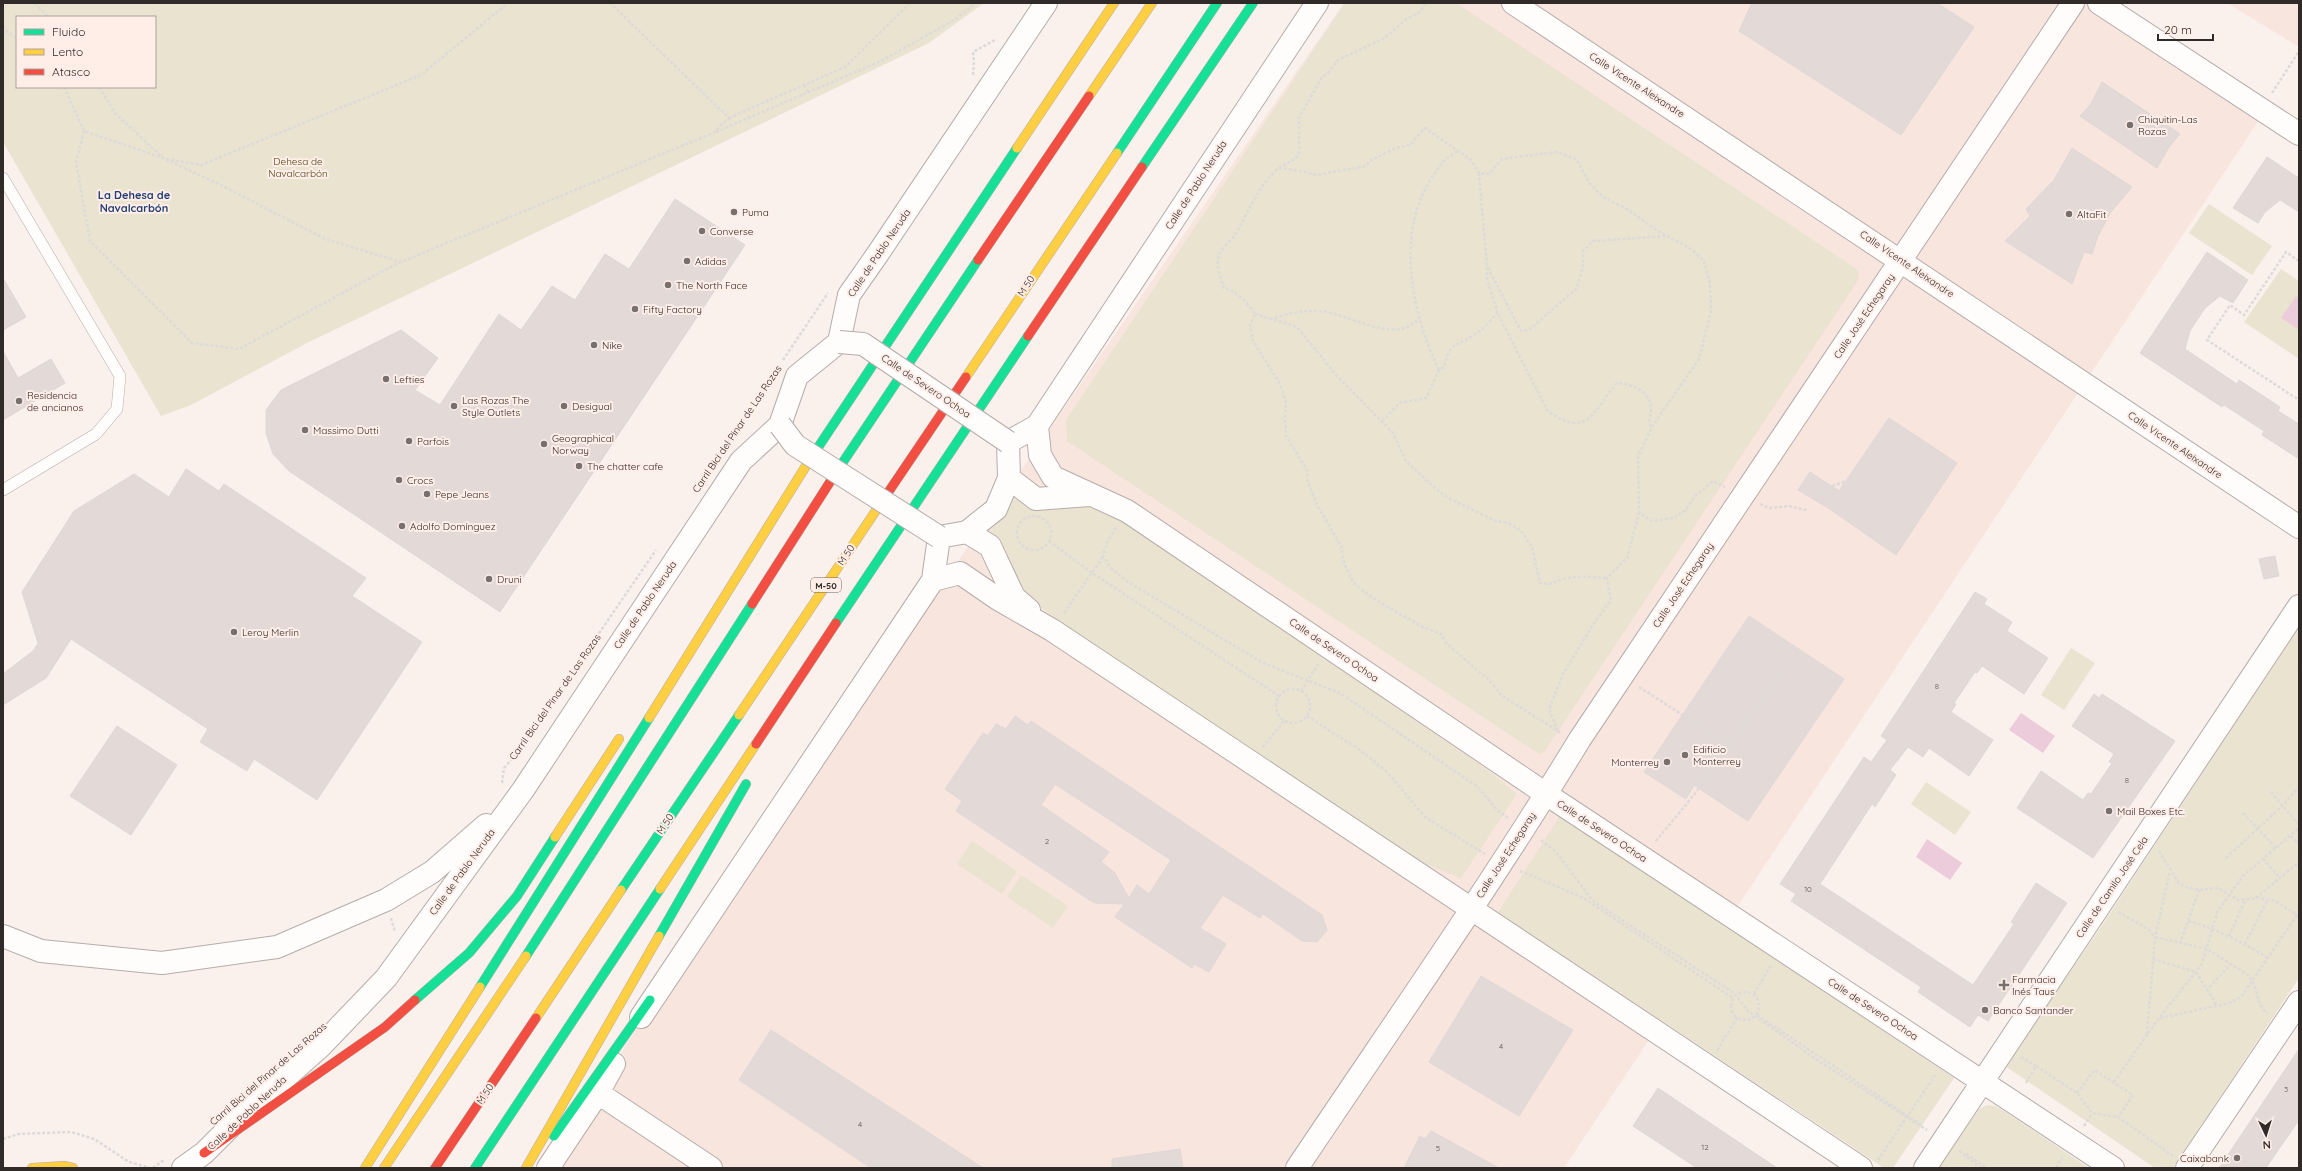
<svg xmlns="http://www.w3.org/2000/svg" width="2302" height="1171" font-family="Quicksand,sans-serif">
  <style>
    .built { fill: #f7e5de }
    .green { fill: #eae3d0; fill-rule: evenodd }
    .water { fill: #ecccda }
    .building { fill: #e3d9d7; stroke: #ded8d6; fill-rule: evenodd }
    .lines { fill: none; stroke-linecap: round; stroke-linejoin: round }
    .lane-casing { stroke: #b4adaa; stroke-width: 12 }
    .street-casing { stroke: #b4adaa; stroke-width: 24 }
    .fast-casing { stroke: #b4adaa; stroke-width: 10 }
    .slow-casing { stroke: #b4adaa; stroke-width: 10 }
    .jam-casing { stroke: #b4adaa; stroke-width: 10 }
    .path { stroke: #dddad9; stroke-width: 2.5; stroke-dasharray: 3 2; stroke-linecap: butt }
    .lane { stroke: #fefdfc; stroke-width: 11 }
    .street { stroke: #fefdfc; stroke-width: 22 }
    .fast { stroke: #16e098; stroke-width: 9 }
    .slow { stroke: #ffcf43; stroke-width: 9 }
    .jam { stroke: #f24e42; stroke-width: 9 }
    .street-bridge-casing { stroke: #b4adaa; stroke-width: 24; stroke-linecap: butt }
    .street-bridge { stroke: #fefdfc; stroke-width: 22 }
    .poi-dot { fill: #77706d; stroke: #ffeee8; stroke-width: 1.5 }
    .labels { text-anchor: middle; dominant-baseline: central; stroke-width: 4; stroke-linejoin: round; paint-order: stroke }
    .number-label { font-size: 8px; fill: #615a58 }
    .shield { fill: #ffeee8; stroke: #6e6562; stroke-width: 1 }
    .shield-label { font-size: 9px; font-weight: bold; fill: #302a28 }
    .street-label { font-size: 10px; fill: #302a28; stroke: #ffeee8 }
    .poi-label { font-size: 10px; fill: #302a28; stroke: #ffeee8; text-anchor: start }
    .park-label { font-size: 10px; fill: #4f4513; stroke: #ffeee8 }
    .neighbourhood-label { font-size: 11px; font-weight: bold; fill: #213e74; stroke: #ffeee8 }
  </style>
  <rect width="100%" height="100%" fill="#faf1ed"/>
  <path class="built" d="M1344 3H2089L2261 117 1564 1168H549L654 1001Z
    M2227 3H2299V47Z"/>
  <path class="green" d="M3 3H984L929 43 307 343 191 405 161 416 3 142ZM17 17H155V87H17Z
    M1345 3H1456L1858 270 1859 279 1544 752 1539 754 1067 441 1066 420Z
    M2209 204 2272 246 2252 275 2189 233Z
    M2281 269 2299 281V359L2244 322Z
    M1013 497 1038 509 1090 507 1129 524 1486 769 1517 794 1461 878 1425 864 1066 626 1025 595 1005 549 990 532 1004 516Z
    M2299 626V978L2173 1168H2155L2005 1066 2101 927Z
    M2071 648 2095 663 2064 710 2041 695Z
    M1926 782 1971 812 1955 835 1911 804Z
    M1560 816 1954 1078 1893 1168H1884L1498 912Z
    M972 841 1017 871 1002 894 957 864Z
    M1021 875 1068 906 1053 928 1007 897Z
    M1987 1105 1995 1106 2004 1111 2089 1168H1938L1979 1109Z"/>
  <path class="water" d="M2296 296 2299 299V330L2281 318Z
    M2021 713 2055 736 2043 753 2009 730Z
    M1927 839 1962 863 1950 880 1916 857Z"/>
  <path class="building" d="M1752 3H1937L1974 27 1901 135 1739 31Z
    M2102 82 2180 134 2169 147 2157 168 2080 116 2091 104Z
    M2072 148 2132 187 2111 212 2098 236 2092 254 2084 252 2072 284 2005 241 2030 216 2026 209 2054 180Z
    M2267 157 2299 178V212L2280 200 2265 212 2258 223 2233 208Z
    M675 199 745 245 500 612 289 471 273 454 266 433V410L281 390 401 330 438 358 415 390 440 405 499 314 521 330 552 286 575 300 605 254 629 269Z
    M2207 252 2248 280 2233 303 2220 296 2205 308 2190 331 2185 349 2237 384 2239 380 2280 407 2278 411 2299 424V459L2262 435 2264 431 2224 405 2222 407 2140 353Z
    M3 278 26 317 3 330Z
    M3 351 18 378 51 359 65 383 3 420Z
    M1889 418 1957 463 1896 555 1828 508 1798 490 1810 472 1839 491Z
    M186 469 219 491 224 484 366 578 352 596 422 642 317 800 254 759 247 771 200 742 208 729 71 639 46 678 3 705V674L33 651 38 643 22 592 74 511 134 474 169 497Z
    M2275 556 2279 576 2264 579 2259 559Z
    M1975 592 1987 599 1984 604 2012 622 2007 631 2048 658 2024 694 1982 666 1977 673 1975 672 1954 703 1956 704 1951 712 1993 740 1969 776 1929 748 1923 757 1908 747 1890 770 1896 775 1875 807 1872 804 1820 884 1973 985 2014 924 2011 922 2036 883 2067 903 1988 1021 1978 1015 1970 1027 1918 992 1921 987 1791 901 1796 894 1780 884 1864 757 1871 762 1887 740 1881 736Z
    M1749 616 1844 679 1748 821 1694 785 1686 799 1644 772Z
    M2094 694 2099 698 2102 694 2175 741 2093 858 2017 808 2041 771 2083 800 2088 793 2091 794 2112 763 2109 762 2114 754 2072 726Z
    M1015 716 1028 725 1031 721 1322 915 1327 930 1317 942 1302 941 1263 914 1260 918 1223 895 1200 928 1226 944 1209 972 1194 964 1192 968 1115 917 1124 904 1095 903 1088 899 956 811 962 801 945 789 983 733 988 736 996 724 1006 729ZM1055 784 1171 860 1149 894 1137 885 1129 898 1114 872 1101 862 1109 852 1041 805Z
    M117 726 177 765 131 835 70 796Z
    M1481 976 1573 1030 1519 1116 1429 1062Z
    M771 1030 983 1168H871L739 1080Z
    M2299 1049V1120L2266 1168H2219Z
    M1658 1088 1777 1168H1697L1633 1126Z
    M1431 1131 1499 1168H1404L1420 1136 1425 1139Z
    M1180 1149 1183 1168H1112V1159Z"/>
  <g class="lines">
    <defs>
      <path id="lane" d="M3 178 120 376 117 409 96 434 3 490"/>
      <path id="street" d="M1513 3 2299 527
        M2099 3 2299 134
        M1037 426 1040 455 1053 477 1127 511 1546 794 2113 1168
        M1009 478 1036 499 1089 495
        M967 532 990 546 1014 597 1029 610
        M933 580 960 573 998 599 1052 630 1861 1168
        M3 936 41 951 162 963 277 947 386 900 432 872 486 825
        M641 1017 933 580 939 537 967 532 996 509 1009 478 1008 442 1037 426 1317 3
        M598 1093 711 1168
        M183 1168 204 1153 233 1124 321 1046 386 978 523 790 741 461 780 425 797 376 839 342 849 295 877 255 1046 3
        M548 1168 598 1093 614 1064
        M1297 1168C1392 1026 1491 885 1580 739L2073 3
        M1925 1168 2299 606
        M2187 1168 2299 1002"/>
      <path id="fast" d="M1117 153 1217 3
        M1142 167 1253 3
        M809 461 1017 148
        M837 471 978 260
        M836 623 1028 336
        M621 890 739 715
        M659 936 746 784
        M526 956 752 604
        M480 987 649 718
        M415 1000 469 953 517 896 555 837
        M554 1136 650 1000
        M475 1168 660 889"/>
      <path id="slow" d="M1089 96 1152 3
        M1017 148 1114 3
        M966 377 1117 153
        M739 715 883 500
        M649 718 809 461
        M555 837 619 739
        M660 889 756 744
        M536 1018 621 890
        M32 1168 64 1166 73 1168
        M365 1168 480 987
        M384 1168 526 956
        M526 1168 659 936"/>
      <path id="jam" d="M978 260 1089 96
        M1028 336 1142 167
        M883 500 966 377
        M752 604 837 471
        M756 744 836 623
        M204 1153 385 1027 415 1000
        M435 1168 536 1018"/>
    </defs>
    <use href="#lane" class="lane-casing"/>
    <use href="#street" class="street-casing"/>
    <use href="#fast" class="fast-casing"/>
    <use href="#slow" class="slow-casing"/>
    <use href="#jam" class="jam-casing"/>
    <path class="path" d="M35 3 48 17
      M1425 3 1421 11 1405 20 1385 38 1338 60 1328 73 1322 77 1299 118V155C1293 162 1285 163 1278 169 1258 185 1249 212 1236 233 1230 243 1219 248 1218 261 1217 270 1221 280 1224 288 1236 291 1248 303 1255 314L1250 325 1253 341 1280 384 1286 403 1285 419 1286 436 1307 470 1308 482 1317 505 1341 546 1344 563 1353 582 1364 592 1386 606 1423 627 1441 634 1447 644 1489 680 1501 695 1561 733
      M3 26 8 33 17 38
      M973 75 974 62 973 52 995 40
      M804 85 809 93
      M64 87 84 131 163 158 223 186 325 239 401 262 713 133 729 118 610 3
      M99 87 115 113 162 157
      M2272 93 2299 51
      M729 118 845 67 910 3
      M84 131 76 162 90 241 192 343 239 349 400 262
      M716 132 881 61 954 20 976 3
      M166 159 201 165 421 75 508 3
      M1279 168 1301 171 1316 175 1366 166 1370 161 1396 148 1410 145 1425 128 1471 160 1479 173 1489 174 1502 159 1557 152 1576 159 1590 184 1603 197 1627 209 1658 231 1691 249 1704 261 1710 284 1711 311 1699 359 1653 425 1638 456 1639 513
      M1479 173 1487 266 1521 331 1529 330 1577 288 1583 266V251L1593 241 1667 236
      M2299 261 2286 252 2244 315 2230 305 2207 340 2299 400
      M1487 267V279L1498 314 1547 410C1589 442 1594 408 1617 383 1633 384 1653 392 1651 412 1650 419 1648 421 1651 428
      M1255 314 1297 327 1338 377 1393 433 1406 461 1434 487 1448 498 1496 521 1509 523 1521 531 1532 547 1540 583C1554 586 1556 579 1568 578 1580 576 1594 577 1607 578
      M1270 319C1286 314 1301 310 1318 311 1348 312 1396 347 1419 318
      M783 360 828 293
      M1439 370C1412 314 1396 237 1429 182 1439 166 1442 160 1458 151
      M1382 421 1400 403 1426 398 1439 370 1444 367C1451 340 1454 348 1474 335 1483 330 1491 320 1497 313
      M725 446 777 369
      M1818 491 1846 481
      M1760 504 1769 508 1789 506 1806 510
      M1017 533a17 17 0 1 1 34 0a17 17 0 1 1-34 0Z
      M1116 528 1107 542 1103 556 1111 568 1128 582 1263 663 1340 693 1478 787 1497 810 1508 818
      M1049 541 1092 573 1279 696
      M1064 613 1103 557
      M2299 669V670
      M1639 687 1729 745 1694 795 1655 842
      M1276 706a17 17 0 1 1 34 0a17 17 0 1 1-34 0Z
      M1301 691 1318 664
      M1307 716 1360 750 1387 772 1425 817 1485 854
      M1558 731 1549 709 1563 674 1594 623 1611 600 1607 578 1627 558 1639 513 1653 521 1673 518 1686 510 1696 495 1713 481 1725 487
      M1729 745 1780 676
      M1263 747 1284 721
      M502 783 504 768 515 756 656 550
      M2271 792 2299 825
      M2243 813 2276 848
      M2291 836 2299 844
      M1541 840 1556 852 1593 901 1734 993 1748 1011 1820 1062 1927 1130
      M2159 851 2179 883 2186 887 2199 890 2218 888 2238 900 2259 898 2275 901 2299 916
      M2226 858 2280 808 2299 787
      M2263 859 2280 878
      M1520 871 1582 897 1733 998
      M2256 898 2299 862
      M2118 912 2148 929 2155 937 2207 949 2248 975C2259 986 2255 1005 2268 1014
      M391 918 395 932
      M2188 921C2217 929 2242 942 2268 958
      M2229 936 2246 899
      M2180 944 2199 890
      M2245 944 2268 899
      M2153 959 2196 972 2217 1006
      M2206 991 2231 964
      M1731 1006a14 14 0 1 1 28 0a14 14 0 1 1-28 0Z
      M1754 994 1771 965
      M1757 1015 1923 1126
      M2160 1018 2230 1003 2241 997 2299 912
      M2147 1034 2155 937 2170 871
      M1717 1050 1737 1018
      M2021 1057 2036 1066
      M2114 1082 2159 1018 2202 964 2217 912 2243 876 2299 828
      M2026 1083 2036 1066 2077 1093 2092 1113 2118 1117 2173 1156
      M2077 1093 2094 1070 2133 1095 2118 1117
      M2084 1126 2092 1114
      M3 1139 18 1134 71 1132 94 1139 129 1162 150 1168
      M1959 1151 1981 1168
      M1966 1154 1987 1168
      M1878 1160 1935 1075
      M153 1168 165 1159
      M2023 1168H2042
      M2056 1168 2062 1158"/>
    <use href="#lane" class="lane"/>
    <use href="#street" class="street"/>
    <use href="#fast" class="fast"/>
    <use href="#slow" class="slow"/>
    <use href="#jam" class="jam"/>
    <defs>
      <path id="street-bridge" d="M839 342 863 344 1008 442
        M780 425 795 445 939 537"/>
    </defs>
    <use href="#street-bridge" class="street-bridge-casing"/>
    <use href="#street-bridge" class="street-bridge"/>
  </g>
  <g class="poi-dot">
    <circle cx="2130" cy="125" r="4"/>
    <circle cx="734" cy="212" r="4"/>
    <circle cx="2069" cy="214" r="4"/>
    <circle cx="702" cy="231" r="4"/>
    <circle cx="687" cy="261" r="4"/>
    <circle cx="668" cy="285" r="4"/>
    <circle cx="635" cy="309" r="4"/>
    <circle cx="594" cy="345" r="4"/>
    <circle cx="386" cy="379" r="4"/>
    <circle cx="19" cy="401" r="4"/>
    <circle cx="454" cy="406" r="4"/>
    <circle cx="564" cy="406" r="4"/>
    <circle cx="305" cy="430" r="4"/>
    <circle cx="409" cy="441" r="4"/>
    <circle cx="544" cy="444" r="4"/>
    <circle cx="579" cy="466" r="4"/>
    <circle cx="399" cy="480" r="4"/>
    <circle cx="427" cy="494" r="4"/>
    <circle cx="402" cy="526" r="4"/>
    <circle cx="489" cy="579" r="4"/>
    <circle cx="234" cy="632" r="4"/>
    <circle cx="1685" cy="755" r="4"/>
    <circle cx="1667" cy="762" r="4"/>
    <circle cx="2109" cy="811" r="4"/>
    <path d="M2002 979h4v4h4v4h-4v4h-4v-4h-4v-4h4z"/>
    <circle cx="1985" cy="1010" r="4"/>
    <circle cx="2237" cy="1158" r="4"/>
  </g>
  <g class="labels">
    <g class="number-label">
      <text x="1937" y="686">8</text>
      <text x="2127" y="780">8</text>
      <text x="1047" y="841">2</text>
      <text x="1808" y="889">10</text>
      <text x="1501" y="1046">4</text>
      <text x="2286" y="1089">3</text>
      <text x="860" y="1124">4</text>
      <text x="1705" y="1147">12</text>
      <text x="1438" y="1148">5</text>
    </g>
    <rect class="shield" x="811" y="578" width="30" height="14" rx="3"/>
    <g class="shield-label">
      <text x="826" y="585">M-50</text>
    </g>
    <g class="street-label">
      <text transform="translate(1637 85) rotate(33)">Calle Vicente Aleixandre</text>
      <text transform="translate(1196 185) rotate(-57)">Calle de Pablo Neruda</text>
      <text transform="translate(879 253) rotate(-56)">Calle de Pablo Neruda</text>
      <text transform="translate(1907 264) rotate(34)">Calle Vicente Aleixandre</text>
      <text transform="translate(1026 286) rotate(-56)">M 50</text>
      <text transform="translate(1864 316) rotate(-56)">Calle José Echegaray</text>
      <text transform="translate(926 386) rotate(34)">Calle de Severo Ochoa</text>
      <text transform="translate(737 429) rotate(-56)">Carril Bici del Pinar de Las Rozas</text>
      <text transform="translate(2175 445) rotate(34)">Calle Vicente Aleixandre</text>
      <text transform="translate(846 555) rotate(-56)">M 50</text>
      <text transform="translate(1683 585) rotate(-56)">Calle José Echegaray</text>
      <text transform="translate(645 605) rotate(-56)">Calle de Pablo Neruda</text>
      <text transform="translate(1334 650) rotate(34)">Calle de Severo Ochoa</text>
      <text transform="translate(555 697) rotate(-55)">Carril Bici del Pinar de Las Rozas</text>
      <text transform="translate(665 824) rotate(-56)">M 50</text>
      <text transform="translate(1602 831) rotate(33)">Calle de Severo Ochoa</text>
      <text transform="translate(1506 855) rotate(-57)">Calle José Echegaray</text>
      <text transform="translate(462 872) rotate(-54)">Calle de Pablo Neruda</text>
      <text transform="translate(2112 887) rotate(-56)">Calle de Camilo José Cela</text>
      <text transform="translate(1873 1009) rotate(33)">Calle de Severo Ochoa</text>
      <text transform="translate(268 1074) rotate(-41)">Carril Bici del Pinar de Las Rozas</text>
      <text transform="translate(485 1094) rotate(-56)">M 50</text>
      <text transform="translate(247 1113) rotate(-43)">Calle de Pablo Neruda</text>
    </g>
    <g class="poi-label">
      <text x="2138" y="119">Chiquitin-Las<tspan x="2138" dy="12">Rozas</tspan></text>
      <text x="742" y="212">Puma</text>
      <text x="2077" y="214">AltaFit</text>
      <text x="710" y="231">Converse</text>
      <text x="695" y="261">Adidas</text>
      <text x="676" y="285">The North Face</text>
      <text x="643" y="309">Fifty Factory</text>
      <text x="602" y="345">Nike</text>
      <text x="394" y="379">Lefties</text>
      <text x="27" y="395">Residencia<tspan x="27" dy="12">de ancianos</tspan></text>
      <text x="462" y="400">Las Rozas The<tspan x="462" dy="12">Style Outlets</tspan></text>
      <text x="572" y="406">Desigual</text>
      <text x="313" y="430">Massimo Dutti</text>
      <text x="552" y="438">Geographical<tspan x="552" dy="12">Norway</tspan></text>
      <text x="417" y="441">Parfois</text>
      <text x="587" y="466">The chatter cafe</text>
      <text x="407" y="480">Crocs</text>
      <text x="435" y="494">Pepe Jeans</text>
      <text x="410" y="526">Adolfo Domínguez</text>
      <text x="497" y="579">Druni</text>
      <text x="242" y="632">Leroy Merlin</text>
      <text x="1693" y="749">Edificio<tspan x="1693" dy="12">Monterrey</tspan></text>
      <text x="1659" y="762" text-anchor="end">Monterrey</text>
      <text x="2117" y="811">Mail Boxes Etc.</text>
      <text x="2012" y="979">Farmacia<tspan x="2012" dy="12">Inés Taus</tspan></text>
      <text x="1993" y="1010">Banco Santander</text>
      <text x="2229" y="1158" text-anchor="end">Caixabank</text>
    </g>
    <g class="park-label">
      <text x="298" y="161">Dehesa de<tspan x="298" dy="12">Navalcarbón</tspan></text>
    </g>
    <g class="neighbourhood-label">
      <text x="134" y="195">La Dehesa de<tspan x="134" dy="13">Navalcarbón</tspan></text>
    </g>
  </g>
  <rect width="2302" height="1171" fill="none" stroke="#302a28" stroke-width="8"/>
  <rect x="16" y="16" width="140" height="72" fill="#ffeee8" stroke="#aca09b"/>
  <rect x="24" y="29" width="20" height="6" fill="#16e098" stroke="#aca09b"/>
  <text x="52" y="36" font-size="12" fill="#302a28">Fluido</text>
  <rect x="24" y="49" width="20" height="6" fill="#ffcf43" stroke="#aca09b"/>
  <text x="52" y="56" font-size="12" fill="#302a28">Lento</text>
  <rect x="24" y="69" width="20" height="6" fill="#f24e42" stroke="#aca09b"/>
  <text x="52" y="76" font-size="12" fill="#302a28">Atasco</text>
  <g transform="translate(2266 1135) rotate(176)" stroke="#ffeee8" stroke-width="3" paint-order="stroke">
  <path d="M0-3L7 15L0 10L-7 15Z" fill="#302a28"/>
  <text y="-6" font-size="11" font-weight="bold" text-anchor="middle" fill="#302a28">N</text>
  </g>
  <path d="M2158 34v6h55v-6" fill="none" stroke="#302a28" stroke-width="2"/>
  <text x="2164" y="34" font-size="12" fill="#302a28" stroke="#ffeee8" stroke-width="3" paint-order="stroke">20 m</text>
</svg>
